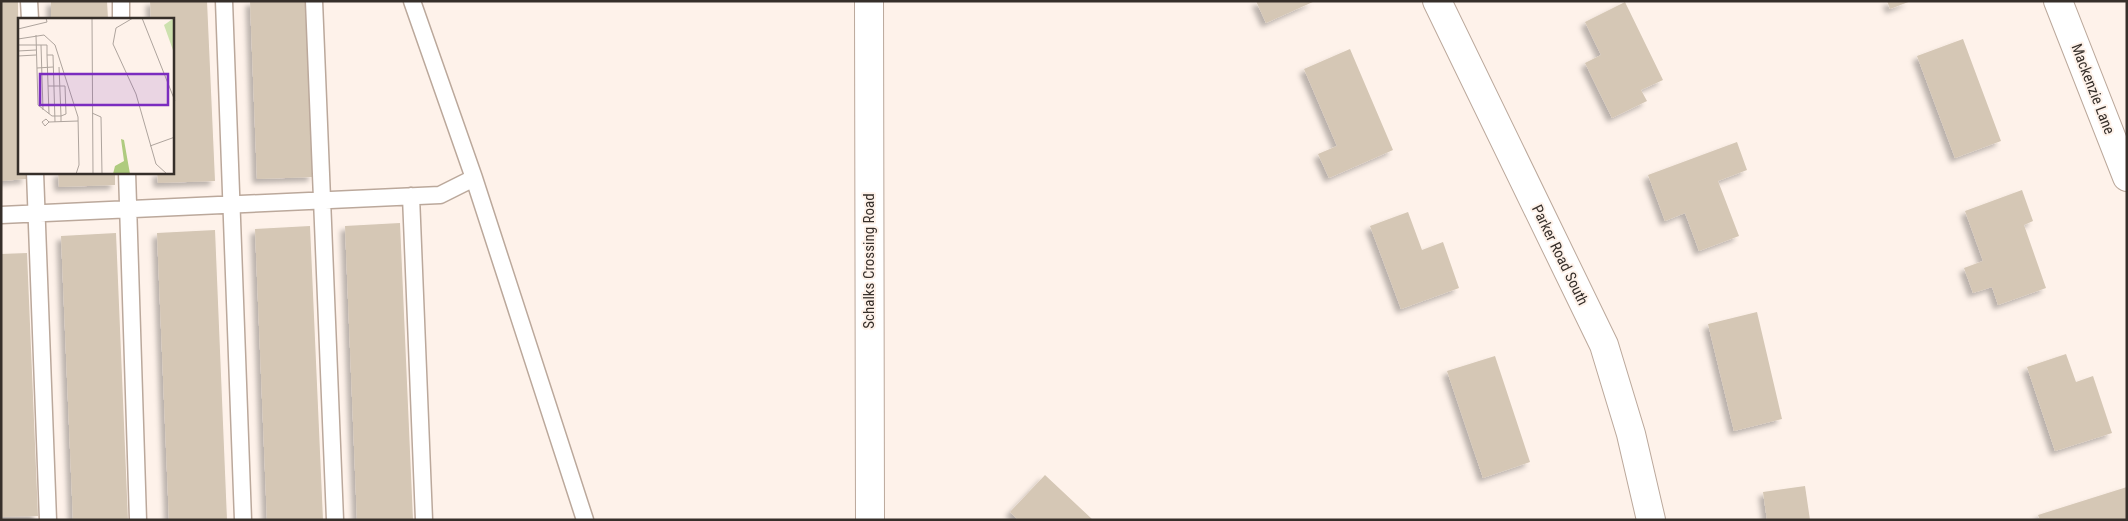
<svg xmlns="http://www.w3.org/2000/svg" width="2128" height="521" font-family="'Roboto Condensed',sans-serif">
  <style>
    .building { fill: #d5c7b5; filter: url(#shadow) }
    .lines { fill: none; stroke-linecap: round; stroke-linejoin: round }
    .service-casing { stroke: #bba89b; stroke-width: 19 }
    .minor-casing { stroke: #bba89b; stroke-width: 30 }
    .tertiary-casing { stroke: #bba89b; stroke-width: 30 }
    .service { stroke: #fff; stroke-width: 16 }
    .minor { stroke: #fff; stroke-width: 28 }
    .tertiary { stroke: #fff; stroke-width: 28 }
    .labels { text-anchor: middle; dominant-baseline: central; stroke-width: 4; stroke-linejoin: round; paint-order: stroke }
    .street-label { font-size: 15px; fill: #362f2a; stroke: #fef2ea }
    .inset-road { fill: none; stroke: #aea49d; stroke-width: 1 }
    .view { fill: #7b2cbf; fill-opacity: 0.15; stroke: #7b2cbf; stroke-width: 2.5 }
    .inset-edge { fill: none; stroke: #362f2a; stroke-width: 2.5 }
  </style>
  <defs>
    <filter id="shadow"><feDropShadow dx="-4.5" dy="4.5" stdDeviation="2.5" flood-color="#0004"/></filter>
  </defs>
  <rect width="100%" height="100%" fill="#fef2ea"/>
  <path class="building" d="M1 1H18L19 172H26V179L1 181Z
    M51 1H107L108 19H51Z
    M150 1H207L215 181 158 183 157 172H172V19H151Z
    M250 1H306L313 177 257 179Z
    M1256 1H1315L1266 23Z
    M1887 1H1911L1890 9Z
    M1625 2 1663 80 1641 90 1647 101 1612 118 1585 63 1601 55 1585 22Z
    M1963 39 2001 141 1955 158 1917 56Z
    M1350 49 1393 150 1329 178 1318 154 1337 146 1304 69Z
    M1737 142 1747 170 1718 181 1739 236 1699 251 1685 213 1665 221 1648 175Z
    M58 172H115V185L59 187Z
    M2022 190 2033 221 2024 225 2046 288 1998 305 1992 287 1973 293 1964 268 1983 261 1965 211Z
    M1408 212 1422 250 1443 242 1459 288 1401 309 1370 226Z
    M400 223 413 520H357L345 226Z
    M310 226 323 520H267L255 229Z
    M215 230 227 520H169L157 233Z
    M116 233 128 520H73L61 236Z
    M27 253 38 516 1 517V254Z
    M1757 312 1782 419 1734 431 1708 324Z
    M2066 354 2076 382 2093 376 2112 433 2055 451 2027 367Z
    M1495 356 1530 462 1483 478 1447 371Z
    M1045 475 1093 520H1018L1010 512Z
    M1805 486 1810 520H1767L1763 492Z
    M2127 487V520H2040L2038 515Z"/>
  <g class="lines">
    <defs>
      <path id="service" d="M29 1 30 19
        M121 1V19
        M224 1 243 520
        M314 1 335 520
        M412 1 474 178 585 520
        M35 172 48 520
        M127 172 138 520
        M411 196 424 520
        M1 215 440 195 474 178"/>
      <path id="minor" d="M1437 1 1604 345 1631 434 1651 520
        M2058 1 2127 177"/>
      <path id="tertiary" d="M869 1 870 520"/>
    </defs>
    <use href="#service" class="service-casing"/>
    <use href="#minor" class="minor-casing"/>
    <use href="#tertiary" class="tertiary-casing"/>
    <use href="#service" class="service"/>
    <use href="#minor" class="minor"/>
    <use href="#tertiary" class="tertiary"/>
  </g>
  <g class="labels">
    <g class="street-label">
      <text transform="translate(2093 89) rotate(69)">Mackenzie Lane</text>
      <text transform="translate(1560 255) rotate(64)">Parker Road South</text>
      <text transform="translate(869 261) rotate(-90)">Schalks Crossing Road</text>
    </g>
  </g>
  <g transform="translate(18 18)">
    <rect width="156" height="156" fill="#fef2ea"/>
    <path d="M156 0H157L156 35 146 7Z" fill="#cde1ae"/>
    <path d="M103 121 106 122 112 156H95L97 148 106 143Z" fill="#afcb7f"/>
    <path class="inset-road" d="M74 0 75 156M115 0 98 10 95 26 118 76 138 146 149 156M124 0 157 83M0 11 29 4 28 0M18 17 20 87 34 98H43V104M0 21 26 17 37 27 60 99 61 147 58 156M0 27H29V37H35L37 104M23 27 25 92M0 33 18 32M29 37 31 96M0 38 18 37M41 49 43 98 48 96 47 68M19 50 35 49M30 68H47M74 95 83 99 84 156M31 104 27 108 24 104 28 101 31 104 60 103M132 128 157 119"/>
    <path class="view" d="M22 56H150V87H22Z"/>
    <rect width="156" height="156" class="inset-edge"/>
  </g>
  <rect width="2128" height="521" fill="none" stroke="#362f2a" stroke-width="5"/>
</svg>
